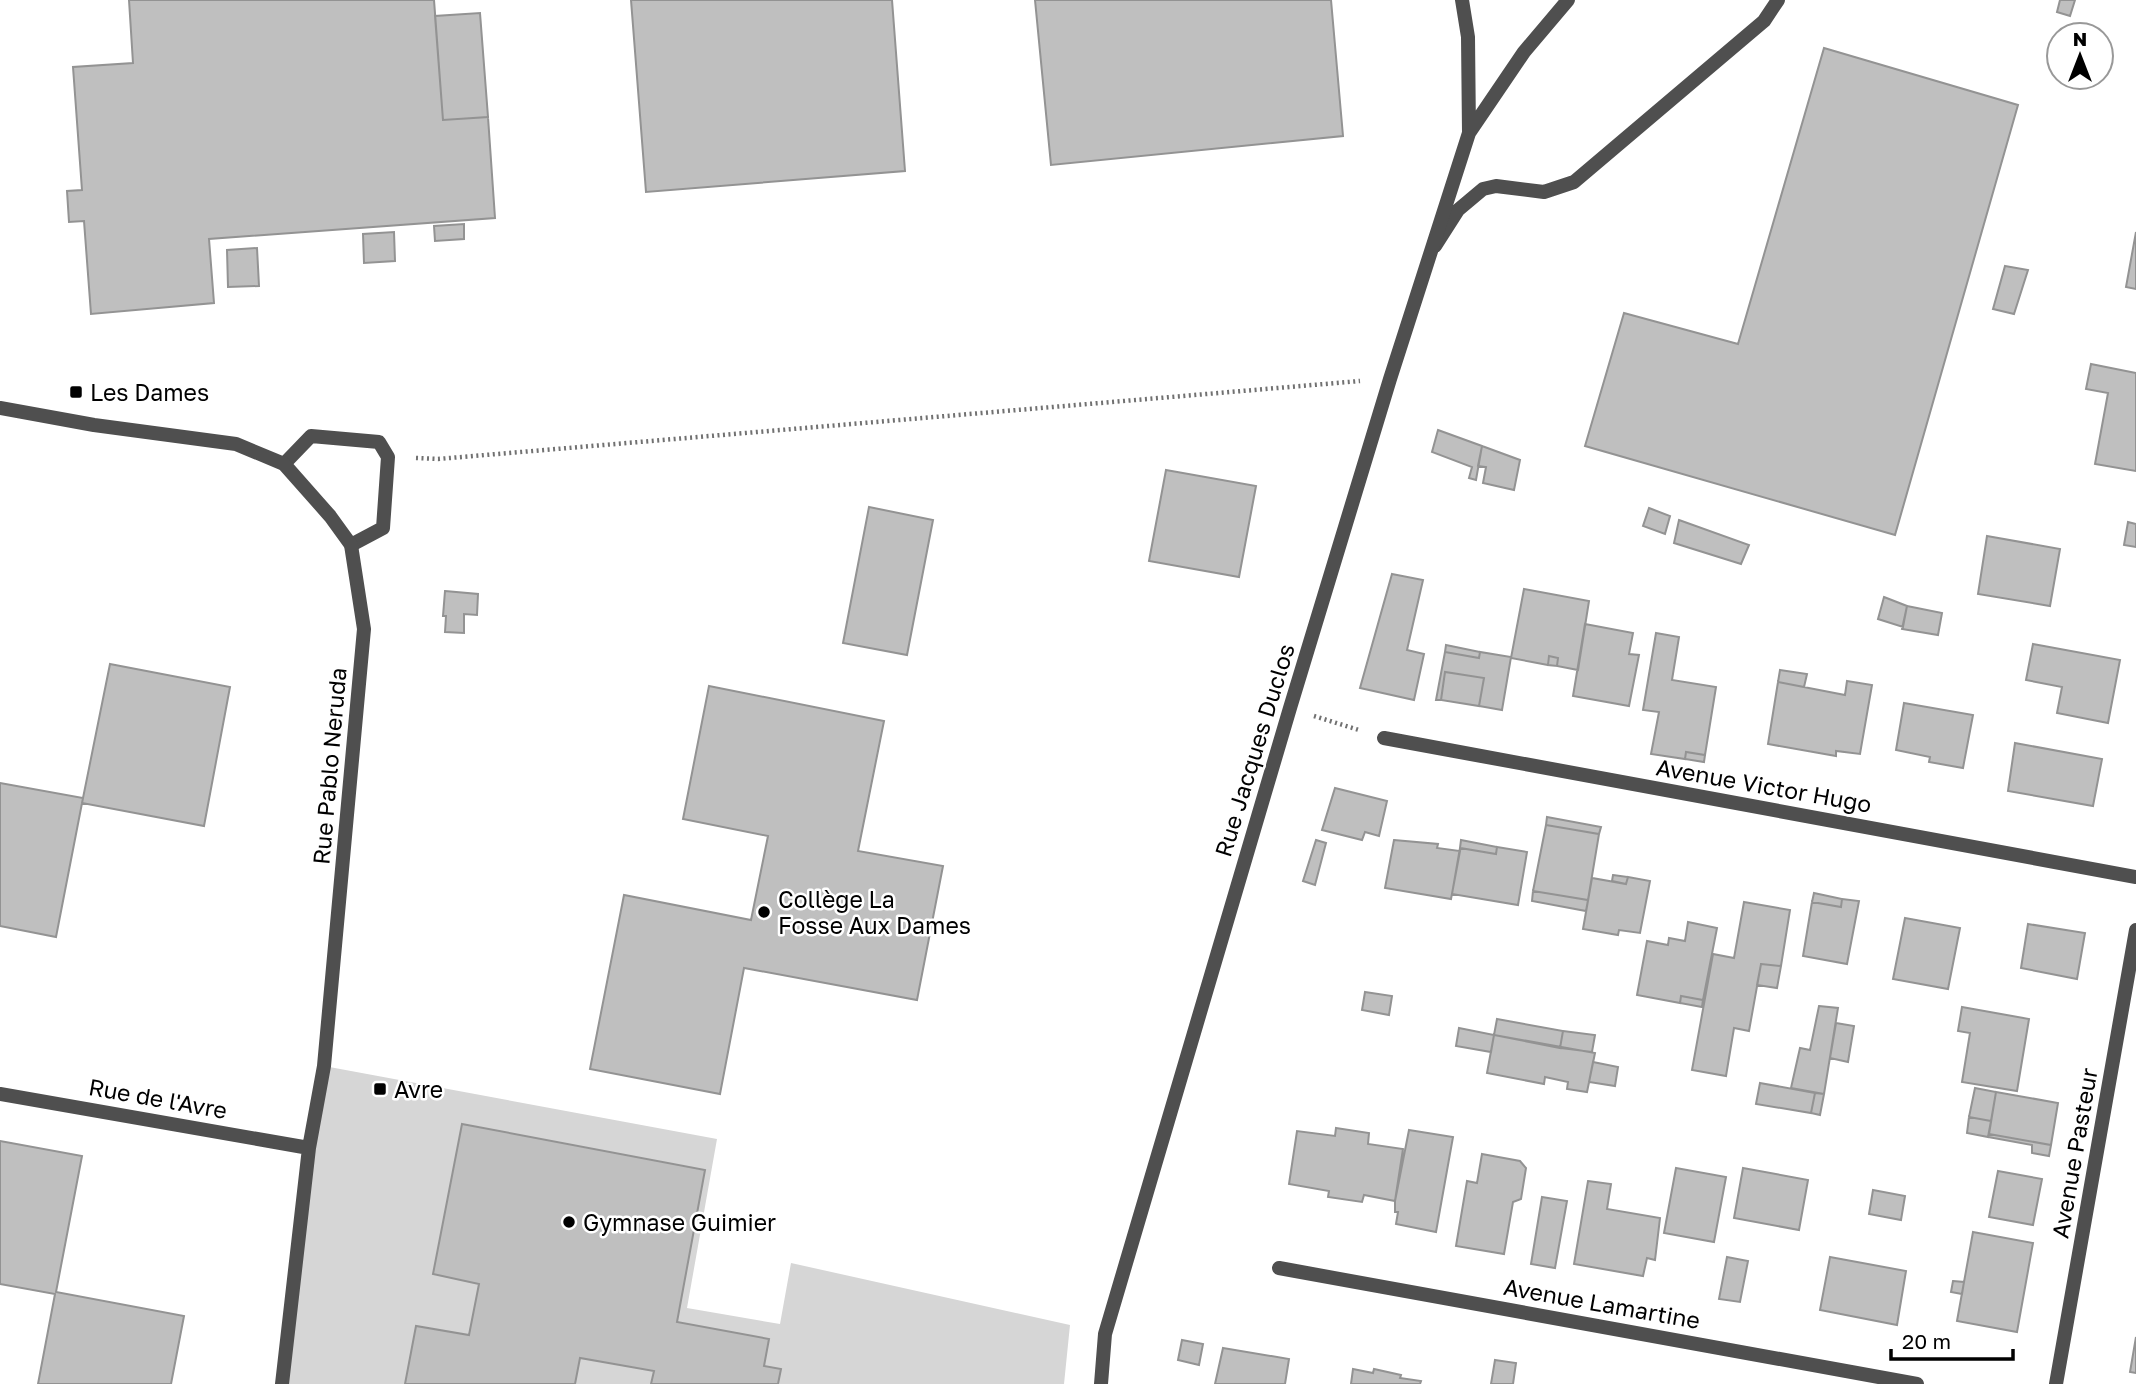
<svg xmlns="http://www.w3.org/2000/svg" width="2136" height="1384" font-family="'Golos Text',sans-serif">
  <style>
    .green { fill: #d6d6d6 }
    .building { fill: #bfbfbf; stroke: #939393; stroke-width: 2 }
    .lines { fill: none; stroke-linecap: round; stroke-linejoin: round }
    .path { stroke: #717171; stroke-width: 4.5; stroke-dasharray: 2 3.5; stroke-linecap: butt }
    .lane { stroke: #4f4f4f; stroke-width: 14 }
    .street { stroke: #4f4f4f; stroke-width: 14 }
    .poi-dot { fill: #000; stroke: #fff; stroke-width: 2.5 }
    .labels { text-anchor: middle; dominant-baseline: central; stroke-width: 5; stroke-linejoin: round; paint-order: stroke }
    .poi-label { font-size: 23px; fill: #000; stroke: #fff; text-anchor: start }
    .street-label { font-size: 23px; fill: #000; stroke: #fff }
  </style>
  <rect width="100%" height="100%" fill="#fff"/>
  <path class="green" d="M324 1066 717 1139 687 1308 780 1324 791 1263 1070 1325 1064 1384H282Z"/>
  <path class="building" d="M129 0H434L443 120 488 117 495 218 209 239 214 303 91 314 84 221 69 222 67 191 82 190 73 67 133 63Z
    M631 0H892L905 171 646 192Z
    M1035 0H1331L1343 136 1051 165Z
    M2060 0H2075L2070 16 2057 12Z
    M480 13 488 117 443 120 435 16Z
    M1824 48 2018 105 1895 535 1585 446 1624 313 1738 344Z
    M464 224V239L435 241 434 226Z
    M394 232 395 261 364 263 363 234Z
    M2136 232V289L2126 287Z
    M257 248 259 286 228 287 227 250Z
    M2005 266 2028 270 2014 314 1993 309Z
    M2091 364 2136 373V471L2095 464 2108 393 2086 389Z
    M1438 430 1482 446 1476 480 1469 478 1472 467 1432 452Z
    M1482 446 1520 460 1514 490 1483 483 1486 467 1478 466Z
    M1166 470 1256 486 1239 577 1149 561Z
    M869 507 933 520 907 655 843 643Z
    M1649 508 1670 516 1665 534 1643 526Z
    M1679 520 1749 545 1741 564 1674 543Z
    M2128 522 2136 524V547L2124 545Z
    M1987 536 2060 549 2050 606 1978 594Z
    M1392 574 1423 580 1407 650 1424 654 1414 700 1360 688Z
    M1524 589 1589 601 1578 670 1557 666 1558 658 1549 656 1548 665 1511 658Z
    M445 591 478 594 477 615 464 614V633L445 632 446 616H443Z
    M1884 597 1907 606 1903 627 1878 619Z
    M1907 606 1942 613 1938 635 1902 629Z
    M1585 624 1633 633 1629 654 1639 655 1629 706 1573 696Z
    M1656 633 1679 637 1672 680 1716 687 1705 755 1686 752 1685 759 1651 754 1659 712 1643 710Z
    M2033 644 2120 660 2108 723 2057 713 2062 687 2026 680Z
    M1446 645 1480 652 1479 658 1445 652Z
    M1445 652 1479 658 1480 652 1511 657 1502 710 1479 706 1484 678 1445 672 1441 700H1436Z
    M1549 656 1558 658 1557 666 1548 665Z
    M110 664 230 687 204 826 82 803Z
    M1780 670 1807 674 1804 687 1778 682Z
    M1445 672 1484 678 1479 706 1441 700Z
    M1847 681 1872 685 1860 754 1836 751V756L1768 744 1778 682 1845 695Z
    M709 686 884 721 858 851 943 866 917 1000 744 968 720 1094 590 1069 624 895 751 920 768 836 683 819Z
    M1904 703 1973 715 1963 768 1929 762 1930 757 1896 750Z
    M2015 743 2102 759 2093 806 2008 791Z
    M1686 752 1705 755 1704 762 1685 759Z
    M0 783 83 798 56 937 0 926Z
    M1335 788 1387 801 1379 836 1365 832 1362 840 1322 830Z
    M1547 817 1601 827 1599 834 1546 825Z
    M1546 825 1599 834 1588 900 1533 891Z
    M1316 840 1326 843 1315 885 1303 881Z
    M1394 840 1438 844 1437 848 1460 851 1451 899 1385 888Z
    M1461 840 1497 847 1496 854 1460 848Z
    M1497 847 1527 852 1518 905 1452 894 1460 848 1496 854Z
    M1613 875 1628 877 1626 884 1612 881Z
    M1628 877 1650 881 1640 933 1619 930 1618 935 1583 929 1592 878 1626 884Z
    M1533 891 1588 900 1586 911 1532 901Z
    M1814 893 1842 899 1841 907 1812 902Z
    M1842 899 1859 901 1847 964 1803 956 1812 902 1841 907Z
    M1744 902 1790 910 1781 966 1761 964 1749 1031 1734 1028 1726 1076 1692 1070 1713 954 1734 958Z
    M1905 918 1960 928 1948 989 1893 979Z
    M1688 922 1717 928 1703 1000 1681 996 1680 1003 1637 995 1647 941 1668 945 1669 938 1685 941Z
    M2028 924 2085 933 2077 979 2021 968Z
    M1761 964 1781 966 1777 988 1757 985Z
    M1365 992 1392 996 1389 1015 1362 1010Z
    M1681 996 1703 1000 1702 1007 1680 1003Z
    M1819 1006 1838 1008 1824 1094 1791 1088 1800 1048 1810 1050Z
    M1962 1007 2029 1019 2017 1091 1962 1082 1970 1033 1958 1031Z
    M1497 1019 1563 1031 1560 1048 1494 1035Z
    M1836 1023 1854 1026 1848 1062 1830 1058Z
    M1459 1028 1494 1035 1491 1052 1456 1046Z
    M1563 1031 1595 1035 1592 1052 1560 1048Z
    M1494 1035 1595 1053 1587 1092 1567 1089 1568 1082 1545 1077 1544 1084 1487 1073Z
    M1593 1062 1618 1067 1615 1086 1589 1082Z
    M1760 1083 1815 1093 1811 1113 1756 1104Z
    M1975 1088 1996 1092 1991 1121 1969 1117Z
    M1996 1092 2058 1103 2051 1145 1989 1134Z
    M1815 1093 1824 1094 1820 1115 1811 1113Z
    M1969 1117 1991 1121 1988 1137 1967 1133Z
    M462 1124 705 1170 677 1322 769 1339 764 1366 781 1369 778 1384H651L654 1371 580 1358 575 1384H405L416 1326 469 1335 479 1284 433 1274Z
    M1336 1128 1369 1133 1368 1144 1403 1149 1395 1201 1364 1195 1362 1202 1328 1197 1329 1191 1289 1184 1297 1131 1335 1136Z
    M1409 1130 1453 1137 1436 1232 1396 1224 1398 1212H1395V1201Z
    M1989 1134 2051 1145 2049 1156 2032 1153V1145L1988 1137Z
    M0 1141 82 1156 56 1292 184 1316 171 1384H38L55 1294 0 1284Z
    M1482 1154 1520 1161 1526 1168 1521 1199 1513 1202 1504 1254 1456 1246 1467 1181 1477 1183Z
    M1676 1168 1726 1177 1714 1242 1664 1233Z
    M1743 1168 1808 1180 1799 1230 1734 1218Z
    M1998 1171 2042 1179 2033 1225 1989 1217Z
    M1588 1181 1611 1184 1607 1209 1660 1218 1655 1260 1647 1258 1643 1276 1574 1264Z
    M1873 1190 1905 1196 1901 1220 1869 1214Z
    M1542 1197 1567 1201 1555 1268 1531 1264Z
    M1973 1232 2033 1243 2017 1332 1957 1321Z
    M1727 1257 1748 1261 1740 1302 1719 1299Z
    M1830 1257 1906 1271 1897 1325 1820 1310Z
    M1953 1281 1964 1282 1962 1294 1951 1292Z
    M2136 1337V1373L2130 1372Z
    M1182 1340 1203 1344 1199 1365 1178 1360Z
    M1223 1348 1289 1359 1285 1384H1215Z
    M1495 1360 1516 1363 1513 1384H1491Z
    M1353 1369 1373 1373 1374 1369 1401 1375 1400 1378 1421 1381 1420 1384H1351Z"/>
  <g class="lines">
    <path class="path" d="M416 458 438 459 1360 381
      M1314 716 1359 730"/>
    <path class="lane" d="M1435 246 1458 210 1483 189 1496 186 1544 192 1574 182 1764 21 1778 0
      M284 464 311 436 379 442 388 457 383 528 351 545"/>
    <path class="street" d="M1462 0 1468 37 1469 133
      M0 408 94 425 236 444 284 464 330 516 351 545 364 629 324 1066 309 1148 282 1384
      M1384 738 2136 877
      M0 1094 309 1148
      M1279 1268 1917 1384
      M1101 1384 1105 1334 1290 708 1390 379 1469 133 1524 52 1568 0
      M2056 1384 2136 930"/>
  </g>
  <g class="poi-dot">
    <rect x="69" y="385" width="14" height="14" rx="3.5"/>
    <circle cx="764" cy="912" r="7"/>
    <rect x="373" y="1082" width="14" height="14" rx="3.5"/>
    <circle cx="569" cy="1222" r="7"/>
  </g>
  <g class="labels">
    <g class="poi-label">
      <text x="90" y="392">Les Dames</text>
      <text x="778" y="899">Collège La<tspan x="778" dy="26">Fosse Aux Dames</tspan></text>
      <text x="394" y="1089">Avre</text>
      <text x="583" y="1222">Gymnase Guimier</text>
    </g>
    <g class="street-label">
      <text transform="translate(1254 750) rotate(-73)">Rue Jacques Duclos</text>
      <text transform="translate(329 766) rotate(-85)">Rue Pablo Neruda</text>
      <text transform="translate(1764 785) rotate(10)">Avenue Victor Hugo</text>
      <text transform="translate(158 1098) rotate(10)">Rue de l'Avre</text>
      <text transform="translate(2074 1153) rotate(-80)">Avenue Pasteur</text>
      <text transform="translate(1602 1303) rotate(10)">Avenue Lamartine</text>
    </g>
  </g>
  <g transform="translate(2080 56)"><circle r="33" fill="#ffffff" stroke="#999999" stroke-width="2"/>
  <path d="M0-5L12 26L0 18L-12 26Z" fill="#000000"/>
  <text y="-10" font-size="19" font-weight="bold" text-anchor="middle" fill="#000000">N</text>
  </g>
  <path d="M1891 1349v10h122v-10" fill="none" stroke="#000000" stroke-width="3.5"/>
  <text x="1902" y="1349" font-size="21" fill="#000000" stroke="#ffffff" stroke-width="5" paint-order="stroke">20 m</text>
</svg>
